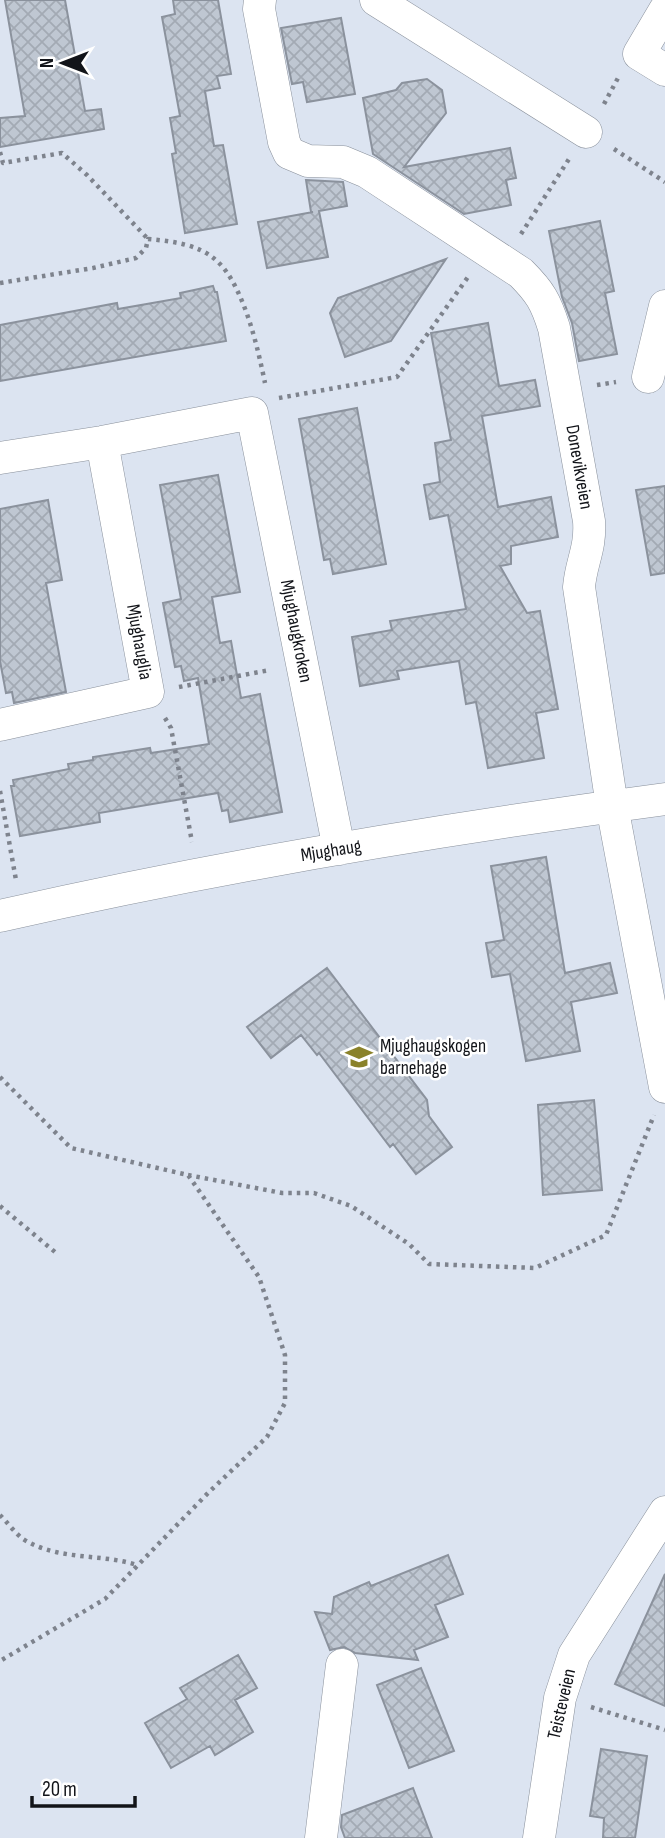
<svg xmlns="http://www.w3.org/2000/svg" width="665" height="1838" font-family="'Sofia Sans Condensed',sans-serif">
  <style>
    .building { fill: url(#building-cross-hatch); stroke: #8b929d; stroke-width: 2 }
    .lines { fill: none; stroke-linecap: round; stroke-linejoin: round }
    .street-casing { stroke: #89909b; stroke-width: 33 }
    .path { stroke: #7e838d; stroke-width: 4.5; stroke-dasharray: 3.5 5; stroke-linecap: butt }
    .street { stroke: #fff; stroke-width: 32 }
    .labels { text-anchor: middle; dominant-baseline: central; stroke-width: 5; stroke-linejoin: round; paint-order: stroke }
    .street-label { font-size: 19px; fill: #121419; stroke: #fff }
    .poi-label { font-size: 19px; fill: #121419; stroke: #fff; text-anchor: start }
  </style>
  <defs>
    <pattern id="building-cross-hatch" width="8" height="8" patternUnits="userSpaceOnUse" patternTransform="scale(1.75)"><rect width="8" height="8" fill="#bfc7d2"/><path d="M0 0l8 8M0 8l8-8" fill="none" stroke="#a3aab4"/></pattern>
  </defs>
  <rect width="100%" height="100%" fill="#dce4f1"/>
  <path class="building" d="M5 0H65L85 111 101 109 104 129 0 147V118L25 116Z
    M173 0H218L231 74 217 76 220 88 205 91 214 146 223 145 237 224 185 233 172 154 176 153 170 118 180 116 162 17 175 14Z
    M341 18 355 94 307 102 303 82 292 84 281 28Z
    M427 79 442 90 446 113 404 167 510 148 516 178 506 180 511 205 464 214 373 154 363 98 396 90 402 83Z
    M306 180 343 182 347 206 319 211 328 257 267 268 258 222 313 212H311Z
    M600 221 614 291 605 293 617 354 579 361 572 323 562 297 549 231Z
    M446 259 391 341 345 357 330 313 338 298Z
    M213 286 215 292H217L226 341 0 381V325L117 303 118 309 181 298 180 293Z
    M488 323 499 386 535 380 540 406 482 416 498 507 551 497 558 537 511 546V564L500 566 527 613 540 611 558 709 536 713 544 758 488 768 476 702 466 704 459 661 397 671 399 679 360 686 352 637 392 630 390 621 466 609 448 515 430 519 424 485 440 482 435 443 451 440 431 333Z
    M357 408 386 564 333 574 330 559 324 560 299 419Z
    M218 475 240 592 212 597 220 643 231 641 241 698 260 694 282 812 230 822 228 810 222 811 218 793 99 813 100 822 20 836 11 786H14L13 780 69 769 68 764 93 760V757L150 748 151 753 209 744 198 678 184 681 181 666 175 667 163 603 181 599 160 485Z
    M665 486V573L651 575 636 490Z
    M48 500 62 580 46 583 66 692 14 703 12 692 6 693 0 661V509Z
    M546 857 565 973 610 963 617 993 571 1002 580 1051 526 1061 510 974 492 977 486 943 504 940 491 866Z
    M327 968 427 1100 429 1116 452 1147 416 1174 393 1144 390 1147 319 1053 317 1055 301 1035 271 1058 247 1027Z
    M594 1100 602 1190 543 1195 538 1105Z
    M448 1555 463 1594 435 1605 448 1637 414 1650 418 1660 355 1653 344 1647 330 1650 315 1612 332 1614 334 1597 369 1582 371 1586Z
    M665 1574V1706L615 1684Z
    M238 1655 257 1688 235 1700 253 1732 215 1755 210 1746 171 1768 145 1723 187 1699 180 1688Z
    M421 1668 454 1751 409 1768 377 1685Z
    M601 1749 647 1756 635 1838H603L604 1818 590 1816Z
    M413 1788 432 1838H345L341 1827 342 1815Z"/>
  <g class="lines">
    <defs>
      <path id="street" d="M260 0 259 9 284 142 289 153 308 161 343 162 367 172 521 273C540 292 546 302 554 328L589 521C591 549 581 562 579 587L612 806 665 1087
        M376 0 586 132
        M665 10 639 54 665 70
        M648 377 665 306
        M0 458 102 442 252 413 339 849
        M0 725 148 692 102 442
        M0 916C219 866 442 829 665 799
        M321 1838 342 1665
        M539 1838 560 1698 574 1655 665 1512"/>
    </defs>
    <use href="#street" class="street-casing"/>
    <path class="path" d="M604 104 618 78
      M614 149 665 182
      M0 152 3 163 62 153 87 175 148 239
      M521 234 569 159
      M0 283 93 268 136 258 146 248 148 239C208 244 226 257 247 314 255 337 260 359 265 383
      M597 385 616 382
      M279 398 397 377 468 277
      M179 687 270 670
      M165 718 171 728 192 842
      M0 791 16 880
      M0 1077 71 1148 188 1175 259 1277 285 1355V1403L267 1437 209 1492 105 1599 0 1661
      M188 1175 282 1193H314L351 1206 409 1244 429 1264 535 1268 606 1235 654 1115
      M0 1206 55 1252
      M0 1515C7 1522 15 1533 23 1539 58 1561 99 1553 137 1565
      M591 1707 665 1730"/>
    <use href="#street" class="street"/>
  </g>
  <defs>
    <symbol id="school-bare" viewBox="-9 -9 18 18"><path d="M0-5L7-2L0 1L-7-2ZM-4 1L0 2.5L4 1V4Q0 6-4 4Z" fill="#8a822a" stroke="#fff" stroke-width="2.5" paint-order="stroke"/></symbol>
  </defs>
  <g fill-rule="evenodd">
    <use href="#school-bare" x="340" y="1038" width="38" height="38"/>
  </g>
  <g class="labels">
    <g class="street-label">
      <text transform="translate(579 467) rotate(80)">Donevikveien</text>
      <text transform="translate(296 631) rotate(79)">Mjughaugkroken</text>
      <text transform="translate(139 642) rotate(80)">Mjughauglia</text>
      <text transform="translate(331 851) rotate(-9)">Mjughaug</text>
      <text transform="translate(562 1704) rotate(-77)">Teisteveien</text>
    </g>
    <g class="poi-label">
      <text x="380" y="1046">Mjughaugskogen<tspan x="380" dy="22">barnehage</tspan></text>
    </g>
  </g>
  <g transform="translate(63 63) rotate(270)" stroke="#ffffff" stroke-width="5" paint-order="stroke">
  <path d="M0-5L12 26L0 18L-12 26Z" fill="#121419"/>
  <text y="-10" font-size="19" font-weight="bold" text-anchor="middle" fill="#121419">N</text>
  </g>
  <path d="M32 1796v10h103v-10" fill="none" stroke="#121419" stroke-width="3.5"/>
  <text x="42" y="1796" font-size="21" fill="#121419" stroke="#ffffff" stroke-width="5" paint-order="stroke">20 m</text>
</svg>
